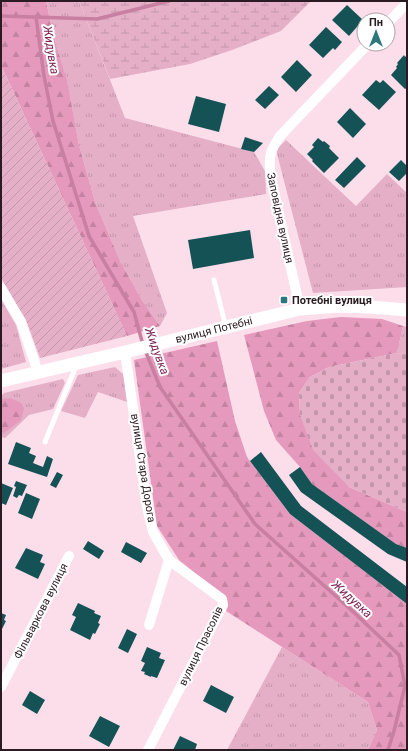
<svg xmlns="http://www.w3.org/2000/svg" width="408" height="751" font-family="Roboto,sans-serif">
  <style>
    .grass { fill: url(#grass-tufts) }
    .forest { fill: url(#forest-firs) }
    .wetland { fill: url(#wetland-marsh) }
    .cemetery { fill: url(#cemetery-stones) }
    .garden { fill: url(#garden-furrows) }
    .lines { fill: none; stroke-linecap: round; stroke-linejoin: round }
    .stream { stroke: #c87fa1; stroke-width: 3.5 }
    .building { fill: #145256 }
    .service { stroke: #fff; stroke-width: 5 }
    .minor { stroke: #fff; stroke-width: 10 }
    .tertiary { stroke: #fff; stroke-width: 13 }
    .poi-dot { fill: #2d767b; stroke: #fff; stroke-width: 1.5 }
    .labels { text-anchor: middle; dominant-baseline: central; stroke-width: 4; stroke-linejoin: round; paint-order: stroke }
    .street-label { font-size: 11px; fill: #291b21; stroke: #fff }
    .poi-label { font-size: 11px; font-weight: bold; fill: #291b21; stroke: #fff; text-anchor: start }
    .water-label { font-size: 12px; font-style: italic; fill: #7d2656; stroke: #fff }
  </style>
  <defs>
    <pattern id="grass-tufts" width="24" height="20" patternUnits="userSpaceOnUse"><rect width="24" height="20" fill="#e4afc7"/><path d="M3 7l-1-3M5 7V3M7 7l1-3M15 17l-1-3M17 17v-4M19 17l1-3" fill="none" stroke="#c496ab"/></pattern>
    <pattern id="forest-firs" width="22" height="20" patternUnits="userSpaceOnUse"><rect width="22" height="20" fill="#e599bc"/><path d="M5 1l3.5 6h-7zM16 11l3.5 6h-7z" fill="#c483a1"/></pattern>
    <pattern id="wetland-marsh" width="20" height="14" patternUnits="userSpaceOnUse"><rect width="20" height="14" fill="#e4afc7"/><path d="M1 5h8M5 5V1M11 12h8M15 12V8" fill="none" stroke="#c496ab"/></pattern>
    <pattern id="cemetery-stones" width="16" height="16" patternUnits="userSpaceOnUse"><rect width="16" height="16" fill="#e4afc7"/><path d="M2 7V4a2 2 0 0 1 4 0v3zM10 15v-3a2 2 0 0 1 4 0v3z" fill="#c496ab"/></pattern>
    <pattern id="garden-furrows" width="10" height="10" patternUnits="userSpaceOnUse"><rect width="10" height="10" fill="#e4afc7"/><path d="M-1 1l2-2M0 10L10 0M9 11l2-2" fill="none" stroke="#c496ab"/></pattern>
  </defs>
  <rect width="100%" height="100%" fill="#fcdeeb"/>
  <path class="grass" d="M46 1H79L125 118 254 152 265 171 266 194 133 216 167 313 160 326 142 300 121 263 95 202 79 145 67 81 54 38Z
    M286 140 356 206 387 174 407 193V287L313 293 276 150Z
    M1 299 16 325 26 362 1 369Z
    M403 326 407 327V354L397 353Z
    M115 367 124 375 127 402 98 392 85 418 61 411 78 375Z
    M63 379 65 383 53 409 29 415 5 438 1 437V396L4 393Z
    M282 647 368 702 377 730 368 750H227Z"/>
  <path class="forest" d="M1 1H46L54 38 67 80 79 145 95 202 121 263 142 300 160 326 127 336 1 65Z
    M341 317 382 319 403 326 397 353 329 367 310 377 299 393 300 415 349 487 407 512V548L396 544 312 484 300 467 276 440 264 411 244 335 307 321Z
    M217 341 235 421 247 457 290 514 407 604V750H368L377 730 368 702 226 611 228 606 227 599 179 560 157 526 134 360Z
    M10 398 21 403 24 408 21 420 4 433 1 432V399Z"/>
  <path class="wetland" d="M79 1H311L281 31 232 50 190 64 110 79Z"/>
  <path class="cemetery" d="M397 353 407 354V512L349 487 313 450 300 415 299 393 310 377 329 367Z"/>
  <path class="garden" d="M1 65 127 336 40 358 26 320 1 278Z"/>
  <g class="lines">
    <path class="stream" d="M1 16 97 19 169 1
      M36 17 44 76 53 121 89 236 134 312 143 345
      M145 350 160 387 255 524 348 607 399 655 405 686 394 731 388 750"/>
  </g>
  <path class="building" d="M347 5 363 20 349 36 332 20Z
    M326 27 342 42 335 50 333 48 323 58 309 45Z
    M404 55 405 57 407 55V88L405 89 391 75 397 68 396 67 398 64 397 63Z
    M297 60 312 75 296 92 281 77Z
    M376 80 380 83 383 80 396 92 379 110 362 95Z
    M269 86 279 95 265 109 255 100Z
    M196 96 226 104 219 132 188 124Z
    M350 108 366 124 353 138 337 122Z
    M245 137 263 143 254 152 241 149Z
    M318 138 323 142 324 141 330 146 329 148 339 158 324 173 312 161 313 160 307 154 314 147 312 145Z
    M357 157 366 166 344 188 335 180Z
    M401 160 407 166V173L399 181 389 172Z
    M250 230 254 258 193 269 188 240Z
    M16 442 31 448 29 453 36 456 33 463 43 467 47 456 53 459 47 477 8 464Z
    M261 452 301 506 407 587V604L290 514 250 461Z
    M300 467 312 484 396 544 407 548V562L388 554 301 492 289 475Z
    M57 472 63 475 56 488 50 485Z
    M16 481 27 485 22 496 19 495 17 498 13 496 16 487 14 486Z
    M1 483 13 488 6 505 1 503Z
    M26 493 40 499 32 519 18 513Z
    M88 541 104 551 99 559 83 549Z
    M126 542 147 553 141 563 121 552Z
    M26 548 43 555 40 562 45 564 38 579 15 568Z
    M78 603 95 611 94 613 101 616 98 623 100 624 95 634 93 633 90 640 70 630 76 617 72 615Z
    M1 613 6 615 4 620 6 621 1 631Z
    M127 629 137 634 128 653 118 648Z
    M147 647 161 653 159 658 165 660 157 678 151 676V677L144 674 145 672 141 671 145 663 141 661Z
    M211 685 234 697 226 713 203 701Z
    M30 691 45 700 37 714 22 705Z
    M100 716 120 726 109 747 89 736Z
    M180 736 197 744 195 750H173Z"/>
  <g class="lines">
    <path class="service" d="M214 280 226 327
      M45 442 76 366"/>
    <path class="minor" d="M388 23 407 3
      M1 288 21 322 38 372
      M300 309 270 173C269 155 270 151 280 136L368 44
      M125 352 147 507 153 532 169 560 222 599 223 605 148 750
      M149 625 169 560
      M1 687 69 556"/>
    <path class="tertiary" d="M1 381 125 352 300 309 340 306 370 307 407 310"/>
  </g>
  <rect class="poi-dot" x="280" y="296" width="8" height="8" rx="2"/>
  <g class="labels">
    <g class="street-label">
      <text transform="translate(280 218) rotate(78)">Заповідна вулиця</text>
      <text transform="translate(214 330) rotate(-14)">вулиця Потебні</text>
      <text transform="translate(143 468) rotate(81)">вулиця Стара Дорога</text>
      <text transform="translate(41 611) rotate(-63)">Фільваркова вулиця</text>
      <text transform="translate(201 646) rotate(-64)">вулиця Прасолів</text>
    </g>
    <g class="poi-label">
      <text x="292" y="300">Потебні вулиця</text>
    </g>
    <g class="water-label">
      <text transform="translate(51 50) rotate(81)">Жидувка</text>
      <text transform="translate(157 351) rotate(70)">Жидувка</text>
      <text transform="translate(352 599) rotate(42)">Жидувка</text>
    </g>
  </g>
  <rect width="408" height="751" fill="none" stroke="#291b21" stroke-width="4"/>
  <g transform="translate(376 32)"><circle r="19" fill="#ffffff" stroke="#a9a4a6"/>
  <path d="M0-3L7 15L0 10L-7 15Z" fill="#2d767b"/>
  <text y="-6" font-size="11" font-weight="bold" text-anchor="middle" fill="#291b21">Пн</text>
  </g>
</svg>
